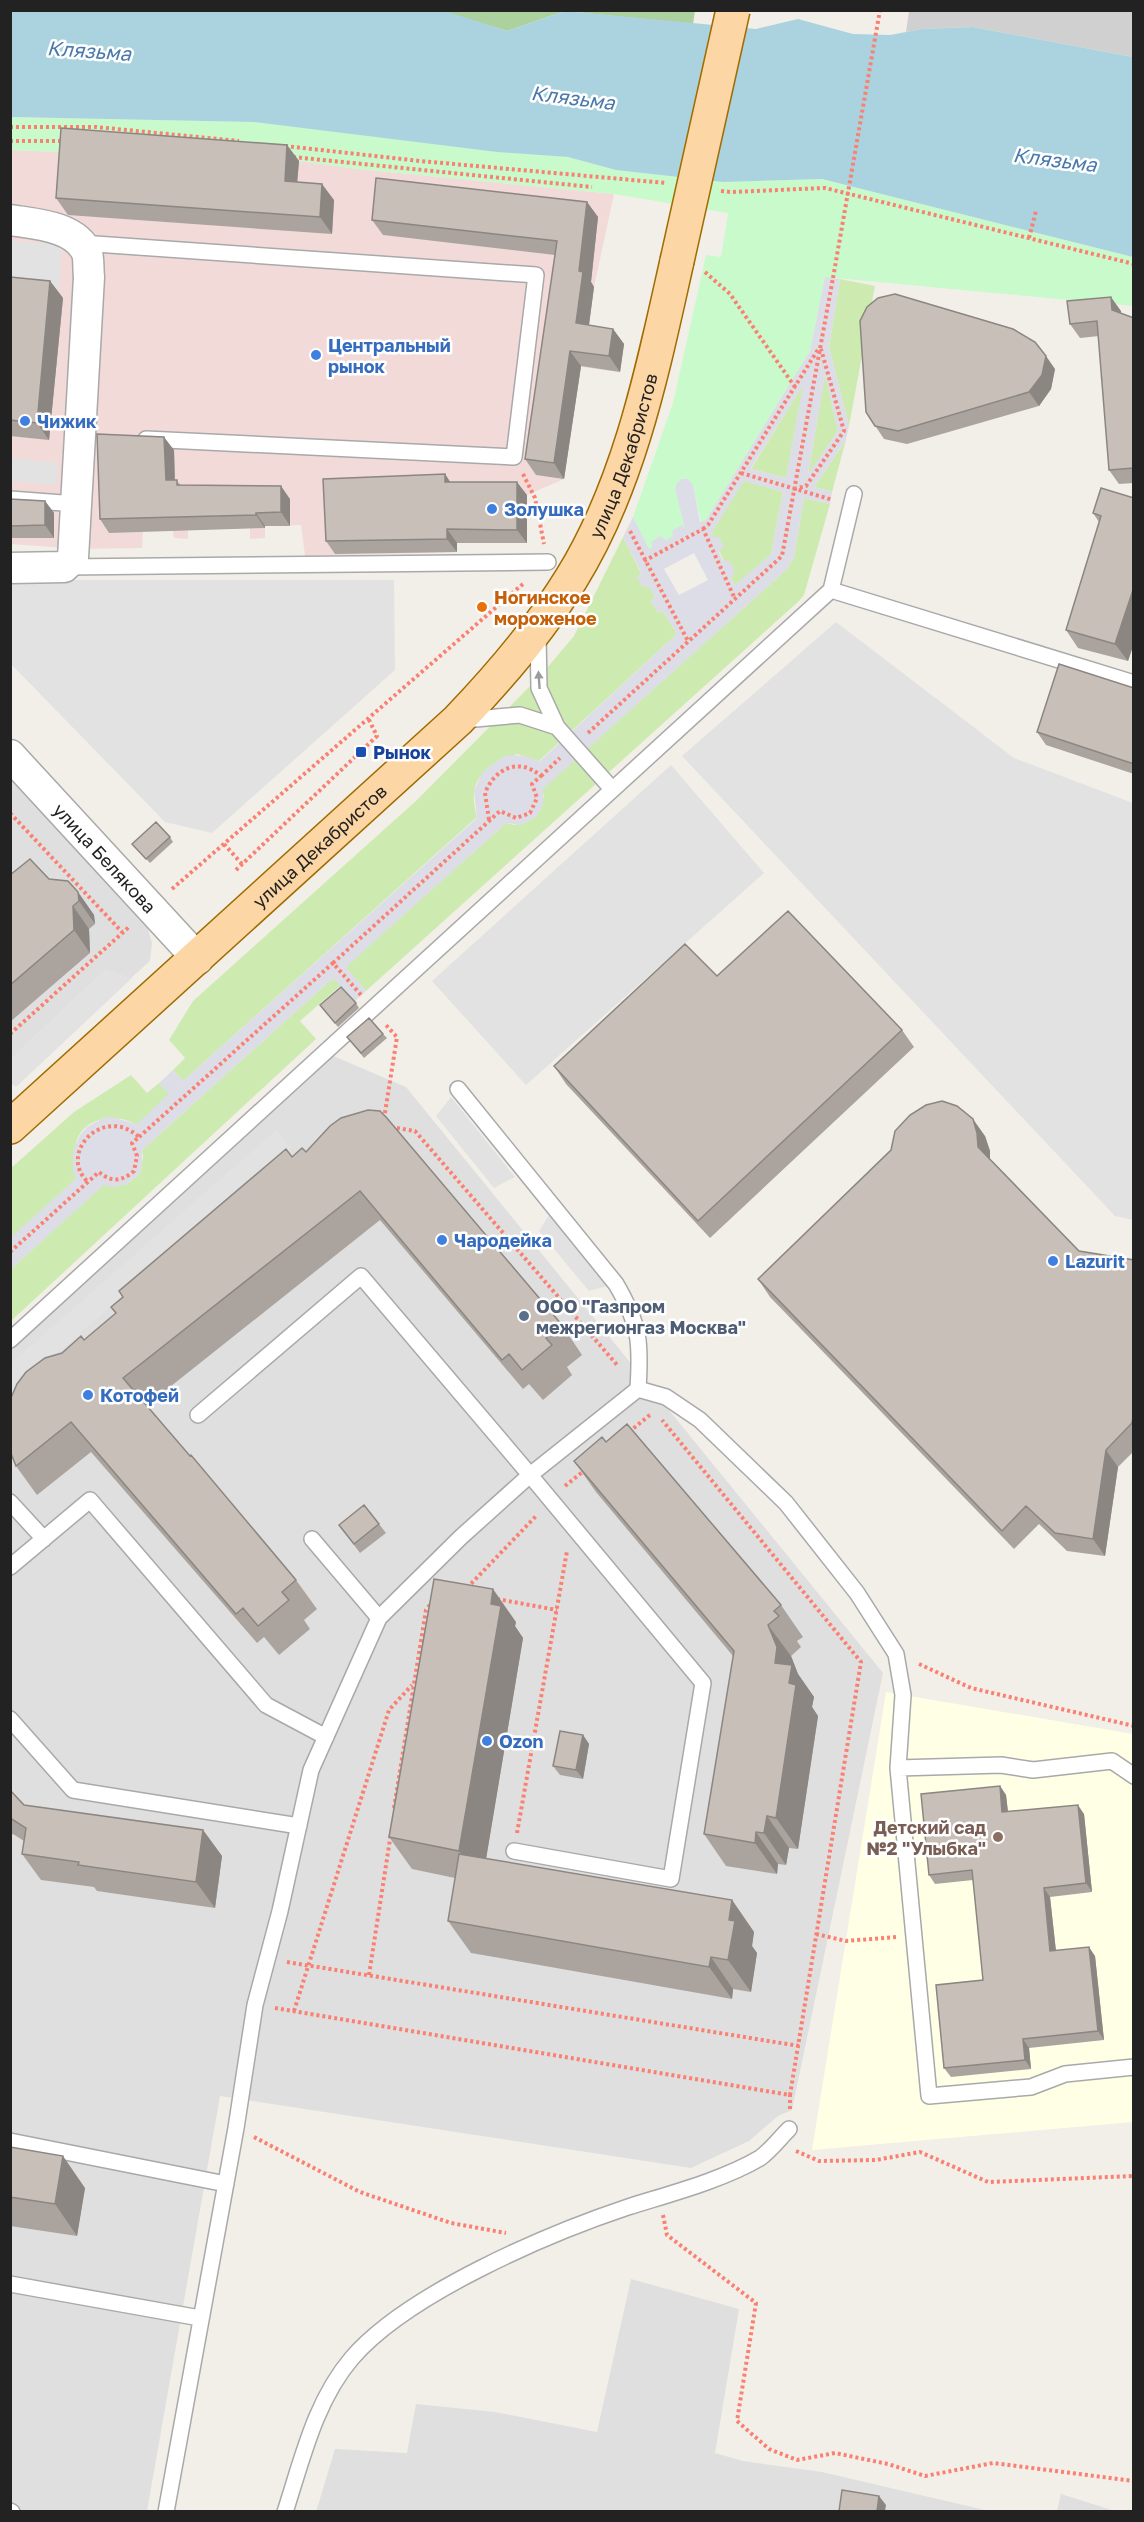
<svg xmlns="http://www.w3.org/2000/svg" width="1144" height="2522" font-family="'Golos Text',sans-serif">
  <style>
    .residential { fill: #e0dfdf }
    .commercial { fill: #f2dad9 }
    .education { fill: #ffffe5 }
    .religious { fill: #d0d0d0 }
    .grass { fill: #cdebb0 }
    .forest { fill: #add19e }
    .park { fill: #c8facc }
    .parking { fill: #e2e2e2 }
    .plaza { fill: #dddde8; fill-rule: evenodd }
    .water { fill: #aad3df }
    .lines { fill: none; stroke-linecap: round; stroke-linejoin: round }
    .lane-casing { stroke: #a9a9a9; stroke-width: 18 }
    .street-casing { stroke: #a9a9a9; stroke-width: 33 }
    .primary-casing { stroke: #a06b00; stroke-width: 36 }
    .path { stroke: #fa8072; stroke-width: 4; stroke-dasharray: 3 3; stroke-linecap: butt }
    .lane { stroke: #fff; stroke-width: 15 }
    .street { stroke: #fff; stroke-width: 30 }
    .primary { stroke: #fcd6a4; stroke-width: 33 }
    .primary-bridge-casing { stroke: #a06b00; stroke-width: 36; stroke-linecap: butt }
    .path-bridge { stroke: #fa8072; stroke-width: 4; stroke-dasharray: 3 3; stroke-linecap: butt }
    .primary-bridge { stroke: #fcd6a4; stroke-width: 33 }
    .wall { fill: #aba49e }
    .shaded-wall { fill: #8b8681 }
    .building { fill: #c7bfb8; stroke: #8b8681; stroke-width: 1.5 }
    .oneway { fill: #9c9c9c }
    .shop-dot { fill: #3f7fe0; stroke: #fff; stroke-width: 2 }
    .food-dot { fill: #e8710a; stroke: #fff; stroke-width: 2 }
    .transit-dot { fill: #1a4fb4; stroke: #fff; stroke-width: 2 }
    .service-dot { fill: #5c6f8a; stroke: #fff; stroke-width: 2 }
    .education-dot { fill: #8d6e63; stroke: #fff; stroke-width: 2 }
    .labels { text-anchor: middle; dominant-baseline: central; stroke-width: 5; stroke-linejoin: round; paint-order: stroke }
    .shop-label { font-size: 18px; font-weight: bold; fill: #366cbe; stroke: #fff; text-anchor: start }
    .street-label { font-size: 18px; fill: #222; stroke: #fff }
    .food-label { font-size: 18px; font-weight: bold; fill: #c56008; stroke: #fff; text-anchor: start }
    .transit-label { font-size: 18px; font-weight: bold; fill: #164399; stroke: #fff; text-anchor: start }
    .service-label { font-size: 18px; font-weight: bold; fill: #4e5e75; stroke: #fff; text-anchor: start }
    .education-label { font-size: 18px; font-weight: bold; fill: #785e54; stroke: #fff; text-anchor: end }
    .water-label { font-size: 20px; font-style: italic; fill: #4a7aab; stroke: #fff }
  </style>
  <rect width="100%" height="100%" fill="#f2efe9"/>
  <path class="residential" d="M10 778 133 903 147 926 152 943 150 961 11 1086Z
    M331 1055 406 1087 883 1673 792 2110 778 2116 749 2141 691 2168 220 2096 147 2511 11 2512V1348Z
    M631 2279 739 2309 715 2453 743 2461 822 2472 989 2511 316 2512 335 2449 407 2453 416 2404 495 2412 597 2432Z
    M1061 2494 1115 2511H1057Z"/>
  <path class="commercial" d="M10 150 299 161 358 169 614 194 594 287 587 339 624 344 620 372 581 367 564 479 527 495V543H457V552L305 556 301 525 265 526V538L250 539V528L188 530V539L174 538 173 531H143L142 548 78 549 11 544Z"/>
  <path class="education" d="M886 1692 1133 1734V2122L812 2150Z"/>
  <path class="religious" d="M909 11H1133V57L973 27 922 29 906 32Z"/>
  <path class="grass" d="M840 279 875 286 849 426 829 347Z
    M825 373 838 431 808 475Z
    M804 383 786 478 751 469Z
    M846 440 832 492 814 487Z
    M744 480 783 492 771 554 735 586 711 532Z
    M804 498 830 504 804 595 799 601 366 991 345 967 506 823 515 825 544 797 542 789 787 569 794 557Z
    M623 537 641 573 638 577 643 587 649 586 655 596 651 601 658 612 663 611 677 634 539 761 517 754C485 769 466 777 477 817L183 1081 173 1070 185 1058 169 1040 193 1001 417 800 541 675 574 636Z
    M333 978 341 985 300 1021 316 1039 11 1321V1269L104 1184 125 1185 140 1174 143 1157 142 1150Z
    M131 1075 147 1093 159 1083 170 1094 137 1125C117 1112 80 1117 76 1145 74 1156 76 1168 76 1179L11 1238 10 1169 74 1112Z"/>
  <path class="forest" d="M442 11H695L693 24 565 11 507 31Z"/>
  <path class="park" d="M11 117 253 122 497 152 568 157 616 170 723 182 822 179 1133 257V306L825 277 810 351 706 520 701 522 693 485 685 530 672 531 674 536 665 541 660 536 651 542 652 548 649 550 633 517 673 403 706 255 721 257 728 213 614 194 358 169 299 161 11 150Z"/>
  <path class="parking" d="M10 241 62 244 59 289 11 286Z
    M11 458 58 463 56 485 11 481Z
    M11 580H394L395 670 212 833 165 822 11 664Z
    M836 622 1014 758 1133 803V1220L1115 1216 682 756Z
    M671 765 764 873 526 1085 432 981Z
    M105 969 132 978 16 1087 11 1082V1058Z
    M451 1097 515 1177 494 1188 436 1116Z
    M276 1130 291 1148 11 1394 10 1364Z
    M549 1215 607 1286 589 1291 539 1231Z"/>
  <path class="plaza" d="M825 277 840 279 829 347 849 426 846 440 814 487 832 492 830 504 804 498 794 557 787 569 543 789V805L536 817 521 825 506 823 346 967 366 991 355 1001 333 978 142 1150V1165L140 1174 125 1185 111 1187 104 1185 11 1269 10 1238 76 1179 73 1171V1152L80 1135 87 1127 103 1118 111 1117 137 1124 169 1094 159 1083 173 1070 183 1081 477 818 474 791 481 775 487 768 503 757 510 755 525 756 540 761 677 634 663 611 658 612 651 601 655 596 649 587H643L637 577 641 572 623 537 633 517 649 549 652 548 651 542 660 536 666 540 673 536 672 531 682 525 685 528 675 489 677 483 682 479H688L693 485 700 522 706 520 810 351ZM825 375 838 431 808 474ZM803 385 786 478 751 469V468ZM744 481 783 492 771 554 735 585 731 577 735 572 730 561H723L719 552 724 547 719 537H714L712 532ZM694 553 708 580 679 595 664 569Z"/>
  <path class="water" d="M442 10 507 31 565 11 756 29 798 19 853 34 890 35 922 29 973 27 1133 57V257L822 179 723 182 616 170 568 157 497 152 253 122 11 117V11Z"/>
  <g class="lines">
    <defs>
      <path id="lane" d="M81 243 536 275 514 457 146 439
        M10 499 76 504
        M64 567 548 562
        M831 590 1134 683
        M538 635 539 688 557 727 612 789
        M464 720 520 715 557 727
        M10 1340 831 590 854 494
        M638 1389 666 1397 700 1420 786 1503 857 1593 896 1654 903 1695 898 1768 929 2096 1031 2087 1065 2074 1134 2067
        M198 1415 361 1276 530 1475 703 1683 671 1879 514 1851
        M10 1502 44 1539
        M312 1539 379 1618
        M10 1567 90 1500 266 1705 326 1737
        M10 1719 73 1790 299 1826
        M898 1768 1001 1765 1033 1770 1112 1761 1134 1776
        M10 2141 226 2184
        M10 2284 200 2318
        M10 2511 12 2512
        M166 2512 236 2128 255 2005 280 1911 311 1770 379 1618 461 1537 530 1475 638 1389C641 1342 640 1325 616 1284L458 1089
        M285 2512C302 2460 315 2401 352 2358 407 2294 547 2234 628 2207 669 2194 723 2180 760 2158 770 2151 780 2138 789 2129"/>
      <g id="street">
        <path d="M10 220C35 224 76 226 87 253 89 259 88 270 89 277L73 558 64 567 10 568"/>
        <path id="s1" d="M10 755 198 959"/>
      </g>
      <g id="primary">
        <path id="s2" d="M10 1127 458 720C500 676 539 631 571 579 630 484 653 368 677 261"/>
      </g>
    </defs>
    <use href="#lane" class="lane-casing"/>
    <use href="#street" class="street-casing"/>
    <use href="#primary" class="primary-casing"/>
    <path class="path" d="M10 127H96L239 141
      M10 141H64
      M285 146 420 161 666 183
      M293 157 592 187
      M721 191 731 192 825 188 1134 264
      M1029 238 1036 211
      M705 272 730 294 795 387
      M741 473 833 500
      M523 474 535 498 544 544
      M794 489 806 486 844 431 821 349
      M703 529 708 525 819 348
      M630 531 688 641
      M644 561 703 529 735 599
      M588 733 782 556 833 278
      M541 776 560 758
      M10 813 122 932
      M224 844 242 864
      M236 870 377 736 368 718
      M172 889 524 583
      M333 963 500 811 516 818 530 813 537 798 532 784 541 776C519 757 495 768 485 793L489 820
      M10 1034 130 926
      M384 1119 397 1037 385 1024
      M391 1127 415 1131 618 1366
      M139 1137 333 963 361 995
      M10 1252 99 1172C112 1183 122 1181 134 1171L137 1156 132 1143 139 1137C103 1104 57 1154 88 1182
      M629 1432 651 1414
      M565 1486 585 1470
      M467 1588 537 1515
      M497 1599 557 1610
      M919 1664 971 1688 1134 1726
      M394 1808 426 1610 433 1601
      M517 1833 567 1551
      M816 1934 846 1941 896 1937
      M287 1962 799 2046
      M369 1975 391 1833
      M275 2008 790 2095 861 1662 662 1420
      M294 2011 389 1710 412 1685
      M790 2109V2095
      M254 2137 360 2192 451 2223 506 2233
      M796 2151 819 2161 876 2160 920 2152 988 2182 1134 2176
      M663 2215 667 2235 756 2303 737 2421 769 2449 797 2460 835 2453 888 2464 925 2476 993 2463 1134 2481"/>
    <use href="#lane" class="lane"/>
    <use href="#street" class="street"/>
    <use href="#primary" class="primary"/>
    <defs>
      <path id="primary-bridge" d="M677 261 733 10"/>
    </defs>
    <use href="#primary-bridge" class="primary-bridge-casing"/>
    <path class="path-bridge" d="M833 278 880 10"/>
    <use href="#primary-bridge" class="primary-bridge"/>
  </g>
  <path class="wall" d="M287 145 299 161 297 182 334 200 332 234 68 215 56 198Z
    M587 202 598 217 591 282 594 287 589 325 613 329 624 344 620 372 581 366 564 479 536 475 525 459 555 255 383 235 372 220Z
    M10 277 50 281 63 298 49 440 10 436Z
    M1121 311V313L1134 318V483L1119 484 1109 470 1099 336 1080 338 1070 324Z
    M1055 369 1051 389 1039 406 907 444 884 439 866 412Z
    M174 450 175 480 181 485 290 499V526H265V528L109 533 100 519Z
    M445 474 450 482 527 495V543H457V552L335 554 326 541Z
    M1134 498V643L1128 661 1078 648 1066 630 1099 522 1093 513Z
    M10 499 45 501 54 513V538H10Z
    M1134 688V774L1046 745 1037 732Z
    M170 837 173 842 150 863 132 844Z
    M10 875 49 879 78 892 94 915 95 924 89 929 90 953 10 1022Z
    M717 976 902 1030 914 1047 710 1238 566 1084 554 1066Z
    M356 1003 359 1008 338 1027 320 1005Z
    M383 1034 387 1038 364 1058 347 1037Z
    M985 1136 990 1151V1159L1079 1251 1134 1260V1451L1118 1467 1105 1556 1067 1551 1039 1524 1014 1549 770 1297 758 1279Z
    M306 1152 562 1325 582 1355 567 1367 572 1375 543 1400 529 1384 523 1389 380 1220 146 1406 296 1580 317 1609 304 1620 310 1629 279 1655 264 1637 257 1643 91 1452 37 1495 16 1466 62 1353 84 1340 116 1314 111 1307 123 1297 119 1291 292 1157Z
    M606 1442 781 1605 803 1637 797 1641 801 1647 791 1656 798 1674 814 1697 812 1707 818 1716 798 1849 789 1848 786 1865 778 1864 777 1874 726 1866 704 1834 733 1656 596 1492 574 1461Z
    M379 1524 386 1533 360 1553 339 1525Z
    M516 1622 515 1626 523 1638 486 1859 732 1900 754 1932 752 1946 757 1953 751 1992 733 1989 732 1999 471 1953 448 1921 455 1878 412 1869 389 1837Z
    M583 1735 589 1744 583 1779 560 1775 553 1766Z
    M1000 1786 1006 1795 1008 1812 1084 1814 1092 1892 1050 1897 1056 1951 1095 1956 1104 2040 1029 2048 1031 2069 951 2077 944 2068 983 1980 973 1880 935 1884 929 1875Z
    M10 1790 24 1805 203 1830 222 1856 215 1908 97 1891 94 1887 41 1880 22 1854 24 1841 13 1834 10 1836Z
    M10 2147 85 2188 77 2236 10 2226Z"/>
  <path class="shaded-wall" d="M287 145 299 161 296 197 285 181Z
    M322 184 334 200 332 234 320 217Z
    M587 202 598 217 591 282 594 287 587 339 576 323 579 271Z
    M50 281 63 298 49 440 37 423Z
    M1111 297 1121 311 1122 324 1112 310Z
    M613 329 624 344 620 372 609 356Z
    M570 351 581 366 564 479 554 463Z
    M1046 356 1055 369 1051 389 1039 406 1029 392Z
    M164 437 174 450 175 493 166 480Z
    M445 474 454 488 445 482Z
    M517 482 527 495V543L517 530Z
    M281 486 290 499V526L281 512Z
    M45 501 54 513V538L45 525Z
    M256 513 265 526V528L256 515Z
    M447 529 457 543V552L447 539Z
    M1134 587V643L1128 661 1115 644Z
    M78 892 94 915 95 924 79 901Z
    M73 906 89 929 90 953 74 930Z
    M973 1119 985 1136 990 1151V1164L978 1147Z
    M1106 1450 1118 1467 1105 1556 1093 1539Z
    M493 1589 516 1622 515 1626 523 1638 482 1883 459 1851Z
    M768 1625 791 1656 798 1674 814 1697 812 1707 818 1716 798 1849 776 1818 775 1663Z
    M583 1735 589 1744 583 1779 576 1770Z
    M1000 1786 1006 1795 1009 1821 1002 1812Z
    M1078 1805 1084 1814 1092 1892 1086 1883Z
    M767 1816 789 1848 786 1865 764 1833Z
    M203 1830 222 1856 215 1908 196 1882Z
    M756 1832 778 1864 777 1874 755 1843Z
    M1044 1888 1050 1897 1057 1961 1050 1951Z
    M732 1900 754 1932 752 1946 757 1953 751 1992 728 1960 729 1920Z
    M1089 1947 1095 1956 1104 2040 1098 2031Z
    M711 1957 733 1989 732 1999 709 1967Z
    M1023 2039 1029 2048 1031 2069 1025 2060Z
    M63 2156 85 2188 77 2236 55 2204Z
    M879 2496 886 2505 885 2511H877Z"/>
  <path class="building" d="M61 128 287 145 285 181 322 184 320 217 56 198Z
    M376 178 587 202 579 271 583 272 576 323 613 329 609 356 570 351 554 463 525 459 557 241 372 220Z
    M10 277 50 281 37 423 10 420Z
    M895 294 1013 329 1035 342 1046 356 1042 375 1029 392 898 431 875 426 866 412 860 321 867 307 878 298Z
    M1111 297 1112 310 1134 318V468L1109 470 1097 321 1070 324 1067 301Z
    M97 434 164 437 166 480H177V485L281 486V512L256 513V515L100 519Z
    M445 474V482H517V530L447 529V539L326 541 323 479Z
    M1101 488 1134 498V587L1115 644 1066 630 1101 516 1093 513Z
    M10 499 45 501V525L10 526Z
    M1059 664 1134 688V764L1037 732Z
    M156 822 170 837 146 859 132 844Z
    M30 859 49 879 68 881 78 892 79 901 73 906 74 930 10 985V875Z
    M788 911 902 1030 698 1221 554 1066 685 944 717 976Z
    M341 987 356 1003 335 1023 320 1005Z
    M369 1018 383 1034 361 1053 347 1037Z
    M942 1101 957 1106 973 1119 977 1133 978 1147 1079 1251 1134 1260V1411L1132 1423 1106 1450 1093 1539 1055 1533 1026 1506 1002 1531 758 1279 891 1150 895 1131 910 1115 926 1105Z
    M368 1110 380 1111 386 1117 562 1325 546 1338 552 1345 522 1370 509 1354 502 1360 360 1191 123 1378 190 1456 191 1455 296 1580 282 1592 289 1600 258 1626 243 1608 236 1614 71 1422 16 1466 10 1451V1400L17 1384 26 1372 45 1358 62 1353 81 1336 84 1340 116 1313 111 1307 123 1297 119 1291 286 1149 292 1157 302 1148 306 1152 330 1126 341 1118Z
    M627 1424 781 1605 774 1611 779 1616 768 1625 777 1647 775 1663 792 1665 789 1683 796 1685 776 1818 767 1816 764 1833 756 1832 755 1843 704 1834 734 1651 574 1461 602 1437 606 1442Z
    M364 1505 379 1524 354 1544 339 1525Z
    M434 1579 493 1589 491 1604 501 1606 459 1851 389 1837Z
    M560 1731 583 1735 576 1770 553 1766Z
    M1000 1786 1002 1812 1078 1805 1086 1883 1044 1888 1050 1951 1089 1947 1098 2031 1023 2039 1025 2060 944 2068 936 1985 983 1980 972 1870 929 1875 921 1794Z
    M10 1790 24 1805 203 1830 196 1882 78 1865 79 1862 22 1854 26 1828 10 1818Z
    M459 1854 732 1900 729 1920 735 1921 728 1960 711 1957 709 1967 448 1921Z
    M10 2147 63 2156 55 2204 10 2197Z
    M842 2490 879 2496 877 2511H839Z"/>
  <defs><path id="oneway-solid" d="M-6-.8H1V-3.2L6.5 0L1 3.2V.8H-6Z" transform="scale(1.5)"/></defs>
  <use class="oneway" href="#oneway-solid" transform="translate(539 680) rotate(-94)"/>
  <g class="shop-dot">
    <circle cx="316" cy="355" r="6"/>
    <circle cx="25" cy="421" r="6"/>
    <circle cx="492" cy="509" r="6"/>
    <circle cx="442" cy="1240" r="6"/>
    <circle cx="1053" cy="1261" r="6"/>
    <circle cx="88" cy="1395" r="6"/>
    <circle cx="487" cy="1741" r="6"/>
  </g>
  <circle class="food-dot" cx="482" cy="607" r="6"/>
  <rect class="transit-dot" x="355" y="746" width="12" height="12" rx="3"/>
  <circle class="service-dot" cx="524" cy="1316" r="6"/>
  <circle class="education-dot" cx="998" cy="1837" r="6"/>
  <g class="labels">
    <g class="shop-label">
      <text x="328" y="345">Центральный<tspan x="328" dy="21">рынок</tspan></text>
      <text x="37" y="421">Чижик</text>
      <text x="504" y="509">Золушка</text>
      <text x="454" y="1240">Чародейка</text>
      <text x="1065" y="1261">Lazurit</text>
      <text x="100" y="1395">Котофей</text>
      <text x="499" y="1741">Ozon</text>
    </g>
    <g class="street-label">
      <text stroke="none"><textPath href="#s2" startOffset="921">улица Декабристов</textPath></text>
      <text stroke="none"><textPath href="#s2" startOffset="418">улица Декабристов</textPath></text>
      <text stroke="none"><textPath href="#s1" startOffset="140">улица Белякова</textPath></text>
    </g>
    <g class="food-label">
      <text x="494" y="597">Ногинское<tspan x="494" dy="21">мороженое</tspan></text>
    </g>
    <g class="transit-label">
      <text x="373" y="752">Рынок</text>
    </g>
    <g class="service-label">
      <text x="536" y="1306">ООО "Газпром<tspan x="536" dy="21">межрегионгаз Москва"</tspan></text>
    </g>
    <g class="education-label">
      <text x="986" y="1827">Детский сад<tspan x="986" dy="21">№2 "Улыбка"</tspan></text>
    </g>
    <g class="water-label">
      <text transform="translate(89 50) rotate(4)">Клязьма</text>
      <text transform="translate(573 97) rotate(7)">Клязьма</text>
      <text transform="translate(1055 159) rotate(7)">Клязьма</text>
    </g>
  </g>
  <rect width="1144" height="2522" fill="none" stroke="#222222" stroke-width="24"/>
</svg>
